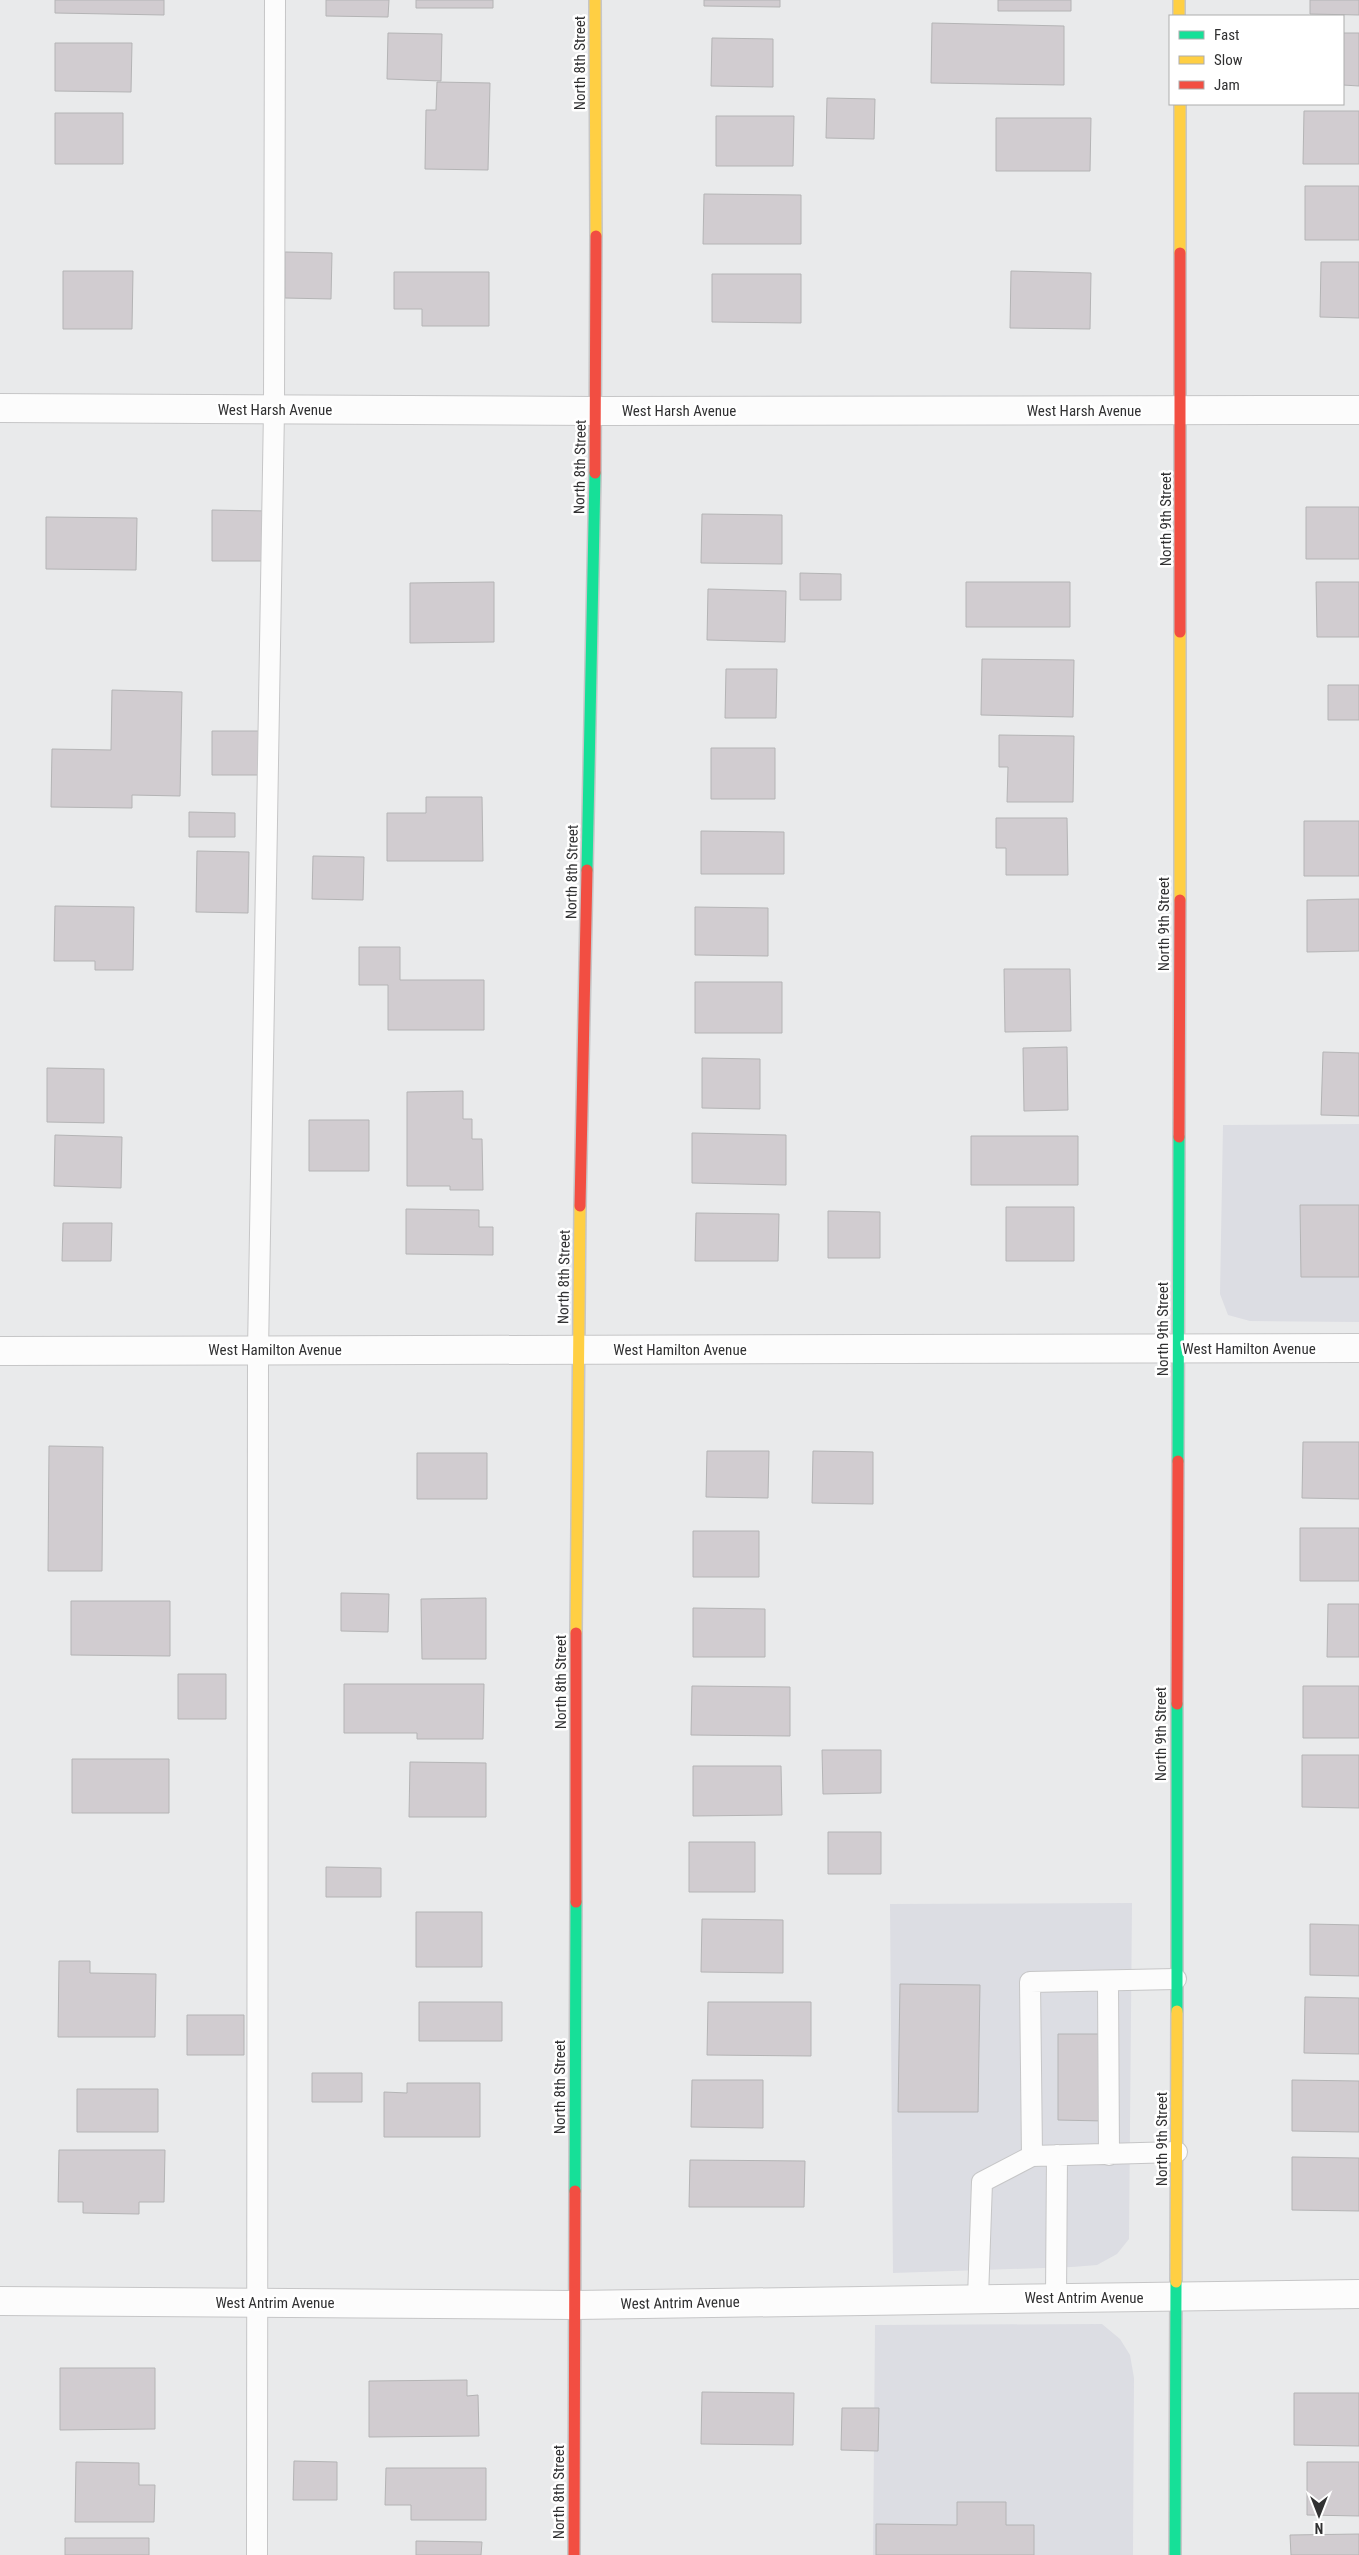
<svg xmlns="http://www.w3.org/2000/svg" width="1359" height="2555" font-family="'Roboto Condensed',sans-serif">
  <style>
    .built { fill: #dcdde3 }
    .building { fill: #d1ccd0; stroke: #b4b4b5 }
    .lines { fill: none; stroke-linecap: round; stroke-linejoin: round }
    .lane-casing { stroke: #c6c6c7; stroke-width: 22 }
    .street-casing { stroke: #c6c6c7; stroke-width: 30 }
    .fast-casing { stroke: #c6c6c7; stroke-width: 14 }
    .slow-casing { stroke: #c6c6c7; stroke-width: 14 }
    .jam-casing { stroke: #c6c6c7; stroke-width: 14 }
    .lane { stroke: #fcfcfc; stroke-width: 20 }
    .street { stroke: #fcfcfc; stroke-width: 28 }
    .fast { stroke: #16e098; stroke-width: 11 }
    .slow { stroke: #ffcf43; stroke-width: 11 }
    .jam { stroke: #f24e42; stroke-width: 11 }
    .labels { text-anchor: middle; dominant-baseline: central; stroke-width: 5; stroke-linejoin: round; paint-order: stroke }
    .street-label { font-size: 15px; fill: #313132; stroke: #fff }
  </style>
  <rect width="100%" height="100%" fill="#e9eaeb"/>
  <path class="built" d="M1359 1124V1322L1250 1321 1228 1315 1220 1294 1223 1125Z
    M1132 1903 1129 2239 1117 2254 1097 2265 1072 2267 893 2273 890 1904Z
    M1102 2324 1120 2339 1130 2355 1134 2378 1133 2555H873L875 2325Z"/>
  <path class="building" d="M55 0H164V15L55 13Z
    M326 0H389L388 17 326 16Z
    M416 0H493V8H416Z
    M704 0H780V7L704 6Z
    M998 0H1071V11H998Z
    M1310 0H1359V15L1310 14Z
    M932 23 1064 26V85L931 83Z
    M388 33 442 34 441 81 387 79Z
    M1343 33H1359V86L1343 85Z
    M712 38 773 39V87L711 86Z
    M55 43H132L131 92 55 91Z
    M437 82 490 83 488 170 425 169 426 110H436Z
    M827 98 875 99 874 139 826 138Z
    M1304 111H1359V164H1303Z
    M55 113H123V164H55Z
    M716 116H794L793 166H716Z
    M996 118H1091L1090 171H996Z
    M1305 186H1359V240H1305Z
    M704 194 801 195V244H703Z
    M285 252 332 253 331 299 285 298Z
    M1321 262H1359V318L1320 317Z
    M63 271H133L132 329H63Z
    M1011 271 1091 273 1090 329 1010 328Z
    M394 272H489V326H422V309H394Z
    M712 274H801V323L712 322Z
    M1306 507H1359V559H1306Z
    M212 510 267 511V561H212Z
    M702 514 782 515V564L701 563Z
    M46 517 137 518 136 570 46 569Z
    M800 573 841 574V600H800Z
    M494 582V642L410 643V583Z
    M966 582H1070V627H966Z
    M1316 582H1359V637H1317Z
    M708 589 786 591 785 642 707 640Z
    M982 659 1074 660 1073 717 981 715Z
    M726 669H777L776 718H725Z
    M1328 685H1359V720H1328Z
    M112 690 182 692 180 796 132 795V808L51 807 52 749 111 750Z
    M212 731H263V775H212Z
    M999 735 1074 736 1073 802H1007L1008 767H999Z
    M711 748H775V799H711Z
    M426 797H482L483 861H387V813H426Z
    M189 812 235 813V837H189Z
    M996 818H1067L1068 875H1006V848H996Z
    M1304 821H1359V876H1304Z
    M701 831 784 832V874H701Z
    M197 851 249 852 248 913 196 912Z
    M313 856 364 857 363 900 312 899Z
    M1359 899V951L1307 952V900Z
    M55 906 134 907 133 970H95V961H54Z
    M695 907 768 908V956L695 955Z
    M359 947H400V980H484V1030H388V985H359Z
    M1004 969H1070L1071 1031 1005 1032Z
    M695 982H782V1033H695Z
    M1067 1047 1068 1110 1024 1111 1023 1048Z
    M1323 1052 1359 1053V1116L1321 1115Z
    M702 1058 760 1059V1109L702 1108Z
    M47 1068 104 1069V1123L47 1122Z
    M463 1091V1119H472V1139H482L483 1190H450V1186H407V1092Z
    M309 1120H369V1171H309Z
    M692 1133 786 1135V1185L692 1183Z
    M55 1135 122 1137 121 1188 54 1186Z
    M971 1136H1078V1185H971Z
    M1300 1205H1359V1277H1301Z
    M1006 1207H1074V1261H1006Z
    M406 1209 479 1210V1227H493V1255L406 1254Z
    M828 1211 880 1212V1258H828Z
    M696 1213 779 1214 778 1261H695Z
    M63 1223H112L111 1261H62Z
    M1303 1442H1359V1499L1302 1498Z
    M49 1446 103 1447 102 1571H48Z
    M707 1451H769L768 1498 706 1497Z
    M813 1451 873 1452V1504L812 1503Z
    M417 1453H487V1499H417Z
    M1300 1528H1359V1581H1300Z
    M693 1531H759V1577H693Z
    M341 1593 389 1594 388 1632 341 1631Z
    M486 1598V1659H422L421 1599Z
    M71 1601H170V1656L71 1655Z
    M1328 1604H1359V1657H1327Z
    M693 1608 765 1609V1657H693Z
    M178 1674H226V1719H178Z
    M344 1684H484L483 1739H417V1733H344Z
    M692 1686 790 1687V1736L691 1735Z
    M1303 1686H1359V1738H1303Z
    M822 1750H881V1793L823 1794Z
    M1302 1755H1359V1808L1302 1807Z
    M72 1759H169V1813H72Z
    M410 1762 486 1763V1817H409Z
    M693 1766H781L782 1815 693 1816Z
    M828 1832H881V1874H828Z
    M689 1842H755V1892H689Z
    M326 1867 381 1868V1897H326Z
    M416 1912H482V1967H416Z
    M702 1919 783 1920V1973L701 1972Z
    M1310 1924 1359 1925V1976L1310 1975Z
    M59 1961H90V1973L156 1974 155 2037H58Z
    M900 1984 980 1985 978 2112H898Z
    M1305 1997 1359 1998V2054L1304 2053Z
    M419 2002H502V2041H419Z
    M708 2002H811V2056L707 2055Z
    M187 2015H244V2055H187Z
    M1058 2034H1104V2121L1058 2120Z
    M312 2073H362V2102H312Z
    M692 2080H763V2128L691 2127Z
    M1292 2080 1359 2081V2132L1292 2131Z
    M407 2083H480V2137H384V2092L407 2093Z
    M77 2089H158V2132H77Z
    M59 2150H165L164 2202H139V2214L83 2213V2202H58Z
    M1292 2157 1359 2158V2211L1292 2210Z
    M690 2160 805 2161 804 2207H689Z
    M60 2368H155V2429L60 2430Z
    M467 2380V2396L478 2395 479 2436 369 2437V2381Z
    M702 2392 794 2393 793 2445 701 2444Z
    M1294 2393H1359V2446L1294 2445Z
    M842 2408H879L878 2451 841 2450Z
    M294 2461 337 2462V2500H293Z
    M76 2462 139 2463V2485H155L154 2522H75Z
    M1307 2462H1359V2516L1307 2515Z
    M386 2468H486V2520H411V2505H385Z
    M957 2502H1006V2525H1034V2555H876V2524L957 2525Z
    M1359 2534V2555H1291L1290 2535Z
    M65 2538H149V2555H65Z
    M416 2541 482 2542 481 2555H416Z"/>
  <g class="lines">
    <defs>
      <path id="lane" d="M1176 1979 1030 1982 1032 2156 1177 2152
        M1108 1982 1109 2155
        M978 2298 982 2182 1032 2156
        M1056 2299 1057 2155
        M257 2555 258 1351 274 410 275 0"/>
      <path id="street" d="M0 408 596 411 1359 410
        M0 1351 1359 1348
        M0 2301 575 2305 1359 2294"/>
      <path id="fast" d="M587 870 595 473
        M1178 1461 1179 1137
        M1177 2011V1704
        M575 2191 576 1902
        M1175 2555 1176 2282"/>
      <path id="slow" d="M595 0 596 236
        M1179 0V16
        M1180 104V253
        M1180 900V632
        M576 1633 580 1206
        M1176 2282 1177 2011"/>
      <path id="jam" d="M595 473 596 236
        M1180 632V253
        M1179 1137 1180 900
        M580 1206 587 870
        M1177 1704 1178 1461
        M576 1902V1633
        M574 2555 575 2191"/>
    </defs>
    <use href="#lane" class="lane-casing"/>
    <use href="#street" class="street-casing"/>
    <use href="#fast" class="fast-casing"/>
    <use href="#slow" class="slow-casing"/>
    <use href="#jam" class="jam-casing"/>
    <use href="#lane" class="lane"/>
    <use href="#street" class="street"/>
    <use href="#fast" class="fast"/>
    <use href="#slow" class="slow"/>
    <use href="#jam" class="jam"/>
  </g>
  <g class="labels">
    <g class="street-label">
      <text transform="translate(580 63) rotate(-90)">North 8th Street</text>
      <text x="275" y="410">West Harsh Avenue</text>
      <text x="679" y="411">West Harsh Avenue</text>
      <text x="1084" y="411">West Harsh Avenue</text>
      <text transform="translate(580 467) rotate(-89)">North 8th Street</text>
      <text transform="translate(1166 519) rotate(-90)">North 9th Street</text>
      <text transform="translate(572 872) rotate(-89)">North 8th Street</text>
      <text transform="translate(1164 924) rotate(-90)">North 9th Street</text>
      <text transform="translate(564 1277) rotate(-89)">North 8th Street</text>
      <text transform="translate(1163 1329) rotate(-90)">North 9th Street</text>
      <text x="1249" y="1349">West Hamilton Avenue</text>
      <text x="275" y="1350">West Hamilton Avenue</text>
      <text x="680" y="1350">West Hamilton Avenue</text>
      <text transform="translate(561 1682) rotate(-90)">North 8th Street</text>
      <text transform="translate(1161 1734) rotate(-90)">North 9th Street</text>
      <text transform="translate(560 2087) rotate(-90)">North 8th Street</text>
      <text transform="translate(1162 2139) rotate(-90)">North 9th Street</text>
      <text x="1084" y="2298">West Antrim Avenue</text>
      <text x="275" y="2303">West Antrim Avenue</text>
      <text transform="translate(680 2303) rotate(-1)">West Antrim Avenue</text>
      <text transform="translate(559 2492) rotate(-90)">North 8th Street</text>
    </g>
  </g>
  <rect x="1169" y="15" width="175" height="90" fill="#ffffff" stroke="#adadad"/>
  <rect x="1179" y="31" width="25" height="8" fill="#16e098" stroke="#adadad"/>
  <text x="1214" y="40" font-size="15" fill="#313132">Fast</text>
  <rect x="1179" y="56" width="25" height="8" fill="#ffcf43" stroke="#adadad"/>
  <text x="1214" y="65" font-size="15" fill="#313132">Slow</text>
  <rect x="1179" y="81" width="25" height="8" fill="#f24e42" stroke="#adadad"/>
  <text x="1214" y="90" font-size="15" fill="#313132">Jam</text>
  <g transform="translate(1319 2515) rotate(180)" stroke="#ffffff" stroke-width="4" paint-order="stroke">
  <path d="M0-4L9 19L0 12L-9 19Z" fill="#313132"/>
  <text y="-8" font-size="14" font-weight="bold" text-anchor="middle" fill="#313132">N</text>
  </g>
</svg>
